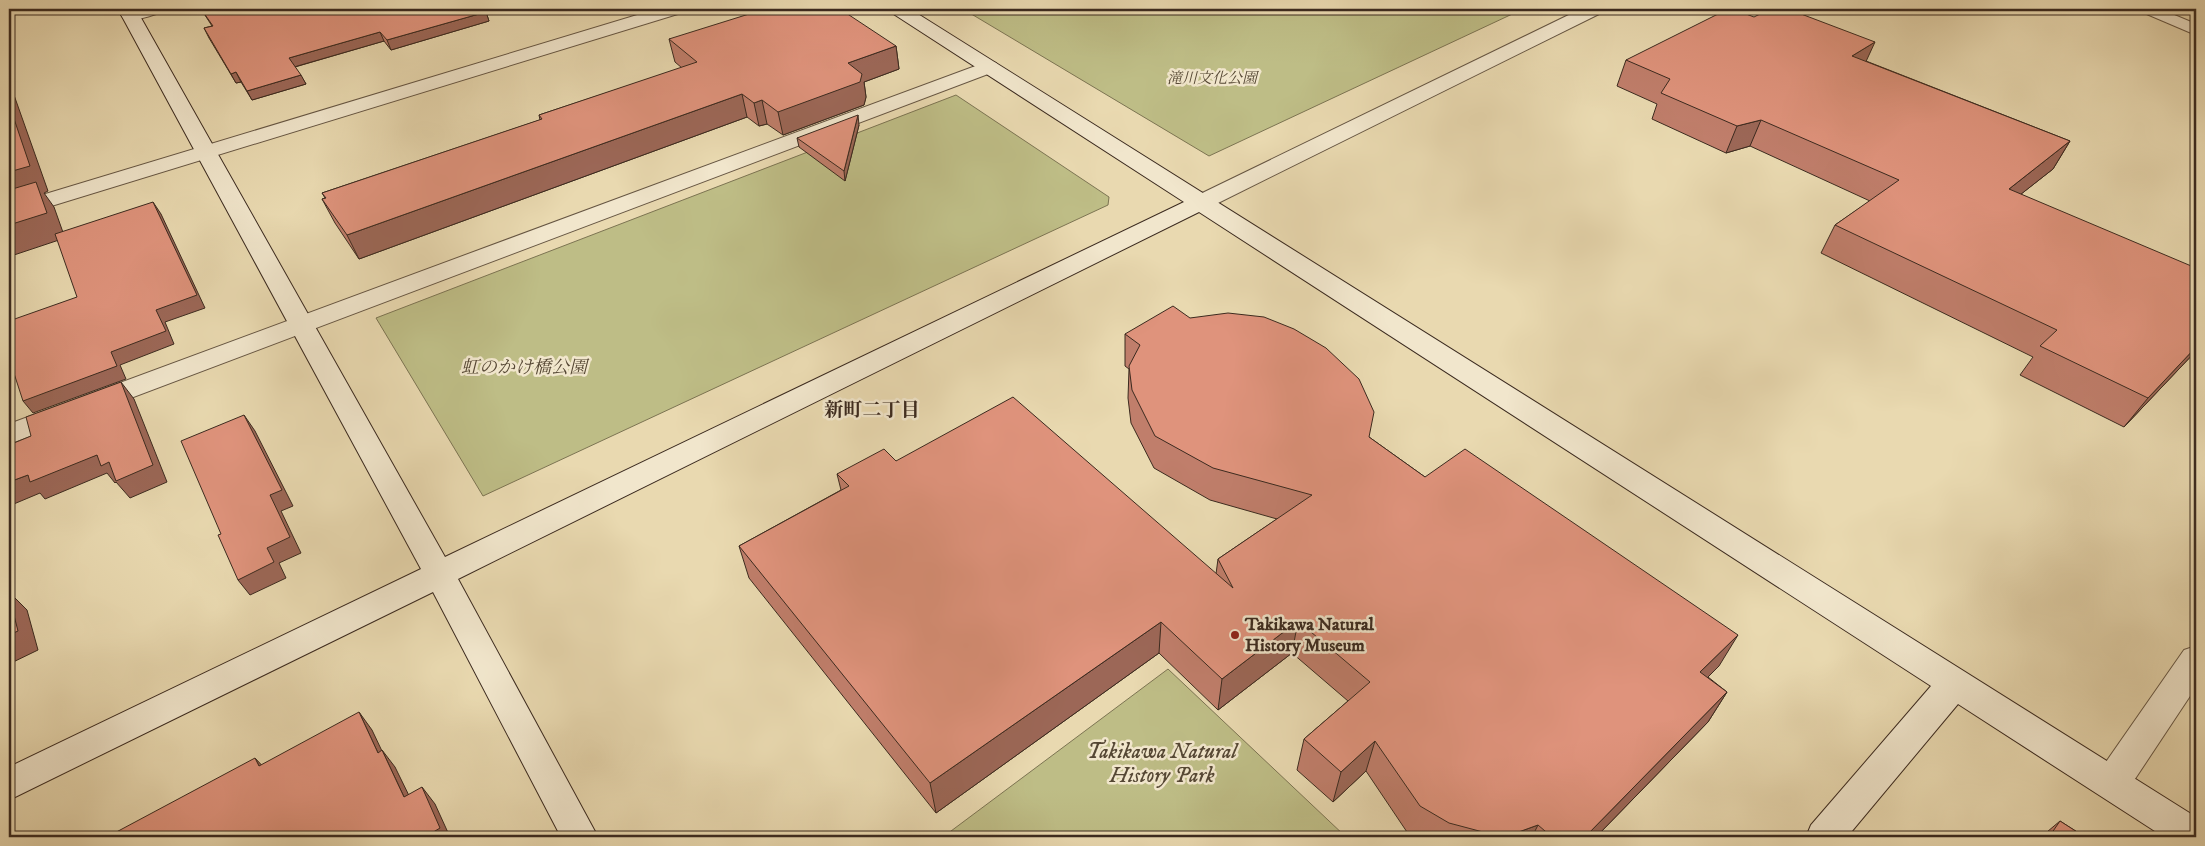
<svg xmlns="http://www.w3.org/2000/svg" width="2205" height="846" font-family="'IM FELL DW Pica','Noto Serif JP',serif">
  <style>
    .green { fill: #bebd86; stroke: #7c7452 }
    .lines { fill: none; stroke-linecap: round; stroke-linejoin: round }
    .lane-casing { stroke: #665643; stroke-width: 2 }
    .street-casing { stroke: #665643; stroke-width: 2 }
    .secondary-casing { stroke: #3b2a1f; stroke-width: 2 }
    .lane { fill: #f1e6cc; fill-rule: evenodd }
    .street { fill: #f1e6cc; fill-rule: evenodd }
    .secondary { fill: #f1e6cc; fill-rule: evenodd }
    .wall { fill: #c07e6b; stroke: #3b2a1f }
    .shaded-wall { fill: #9c6757; stroke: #3b2a1f }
    .building { fill: #df937c; stroke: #3b2a1f }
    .poi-dot { fill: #8f2418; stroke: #f1e6cc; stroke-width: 2 }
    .labels { text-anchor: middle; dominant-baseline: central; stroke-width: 5; stroke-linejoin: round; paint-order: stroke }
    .far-park-label { font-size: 15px; font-style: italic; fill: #554734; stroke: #f1e6cc }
    .park-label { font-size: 18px; font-style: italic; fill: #554734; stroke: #f1e6cc }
    .poi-label { font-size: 18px; font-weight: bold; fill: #3b2a1f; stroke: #f1e6cc; text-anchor: start }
    .neighbourhood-label { font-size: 19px; font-weight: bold; fill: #3b2a1f; stroke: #f1e6cc }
    .near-park-label { font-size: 21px; font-style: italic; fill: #554734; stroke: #f1e6cc }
  </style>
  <rect width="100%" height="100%" fill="#e9d9b0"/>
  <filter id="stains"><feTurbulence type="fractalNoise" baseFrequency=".004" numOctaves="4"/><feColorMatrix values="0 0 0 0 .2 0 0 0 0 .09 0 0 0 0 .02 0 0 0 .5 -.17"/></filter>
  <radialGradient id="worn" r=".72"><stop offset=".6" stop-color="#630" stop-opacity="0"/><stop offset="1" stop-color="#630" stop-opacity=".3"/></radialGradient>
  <path class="green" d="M963 9H1523L1209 156Z
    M956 95 1109 197 1108 205 483 496 376 318Z
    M1168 669 1346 837H943Z"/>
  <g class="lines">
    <defs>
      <path id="lane" d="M2139 9H2160L2196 24V35L2142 12Z"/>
      <path id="street" d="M133 9H163L160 13C149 16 135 22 124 19L121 15 124 11Z
        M657 9H684L681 13 9 219V205Z
        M1581 9H1604L1601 13 1208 208 1200 210 1192 208 1189 203 1192 198Z
        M989 61 996 63 999 67 996 71 9 444V424Z
        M2196 646V687L2125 794 2112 799 2099 794 2094 783 2099 772 2184 650Z"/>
      <path id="secondary" d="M118 9H136L445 557 1184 202 892 13 889 9H910L2196 817V837H2164L1958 704 1847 837H1806L1811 825 1931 686 1199 212 458 579 598 837H561L433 592 9 800V767L421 569Z"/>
    </defs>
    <use href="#lane" class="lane-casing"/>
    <use href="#street" class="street-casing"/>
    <use href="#secondary" class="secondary-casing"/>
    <use href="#lane" class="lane"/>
    <use href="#street" class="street"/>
    <use href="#secondary" class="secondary"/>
  </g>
  <path class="wall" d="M201 9 486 12 489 21 391 50 384 41 295 67 306 84 252 100 241 82 236 83 209 38 204 28 212 26Z
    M669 39 896 46 899 69 864 82 866 97 864 105 783 135 767 124 759 126 747 117 359 259 335 223 322 199 325 198 322 193 540 120 539 115 682 68 675 62Z
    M1626 60 1866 61 2070 141 2053 169 2021 194 2196 351 2124 427 2020 375 2033 357 1821 253 1835 225 1870 201 1750 146 1726 153 1652 119 1657 104 1617 86Z
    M859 125 845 181 799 147 797 138Z
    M1125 334 1369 437 1425 477 1719 666 1708 677 1727 692 1708 722 1596 837H1412L1409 835 1366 771 1333 802 1297 770 1304 739 1348 701 1292 653 1218 710 1159 653 936 813 749 578 739 546 841 490 837 474 896 461 1216 574 1218 559 1277 519 1210 500 1154 468 1131 423 1128 398 1129 369 1125 366Z
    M2060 821 2085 837H2041Z"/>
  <path class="shaded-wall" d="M486 12 489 21 391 50 387 40Z
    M380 32 384 41 294 67 289 58Z
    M1875 42 1863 68 1852 56Z
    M896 46 899 69 864 82 866 97 864 105 783 135 778 112 848 63Z
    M236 72 241 82 236 83 231 74Z
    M301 75 306 84 252 100 247 91Z
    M9 81 48 191 44 193 54 207 65 238 14 255 9 247Z
    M742 94 747 117 359 259 347 235Z
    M762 100 767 124 759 126 754 103Z
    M858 115 859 125 845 181 844 171Z
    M1761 120 1750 146 1726 153 1737 126Z
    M2070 141 2053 169 1992 217 2009 189Z
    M153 202 161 214 205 308 165 322 174 344 120 365 126 379 33 413 23 401 111 352 156 310Z
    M2196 347V351L2124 427 2148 398Z
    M121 382 134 399 167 482 130 498 116 482 115 483 107 473 45 499 40 493 9 506V482L28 475 97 455 109 462Z
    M244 415 255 431 293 506 281 511 301 553 279 563 286 578 250 595 238 580 267 548 270 495Z
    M9 592 27 610 38 650 9 664Z
    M1298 621 1292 653 1218 710 1222 679Z
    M1161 622 1159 653 936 813 930 783Z
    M1738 635 1719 666 1682 703 1700 672Z
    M1727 692 1708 722 1596 837H1585Z
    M359 712 372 730 391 770 378 753Z
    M1375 741 1366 771 1333 802 1341 772Z
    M382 750 395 767 418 814 404 797Z
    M255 758 271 775 259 766Z
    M422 787 435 804 450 837H425Z
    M1538 825 1532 837H1511L1513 834Z"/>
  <path class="building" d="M201 9H483L486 12 387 40 380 32 289 58 301 75 247 91 236 72 231 74 204 28 213 26Z
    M765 9H840L896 46 848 63 862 74 860 82 778 112 762 100 754 103 742 94 347 235 322 199 326 198 322 193 542 119 539 115 697 62 669 39Z
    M1728 9H1733L1754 17 1770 9H1788L1875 42 1852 56 2070 141 2009 189 2196 268V347L2148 398 2040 346 2057 330 1835 225 1899 180 1761 120 1737 126 1661 93 1670 79 1626 60Z
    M9 104 30 166 9 172Z
    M858 115 844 171 797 138Z
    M36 182 47 213 9 225V190Z
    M153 202 197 295 156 310 166 331 111 352 117 366 23 401 9 358V321L77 297 55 234Z
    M1173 306 1190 318 1228 313 1264 317 1294 329 1326 348 1359 379 1374 412 1369 437 1425 477 1465 449 1738 635 1700 672 1727 692 1585 837H1552L1538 825 1513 834 1483 832 1449 823 1420 806 1375 741 1341 772 1304 739 1370 682 1298 621 1222 679 1161 622 930 783 739 546 849 486 837 474 884 449 896 461 1013 397 1233 588 1218 559 1312 495 1213 468 1155 436 1132 390 1129 366 1140 345 1125 334Z
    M121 382 153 465 116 481 109 462 101 466 97 455 30 482 28 475 9 482V445L31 436 26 417Z
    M244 415 282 490 270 495 290 537 267 548 274 562 238 580 218 535 221 534 181 441Z
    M9 596 18 631 9 635Z
    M359 712 378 753 382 750 404 797 422 787 440 828 425 837H107L255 758 259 766Z
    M2060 821 2085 837H2049Z"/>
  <circle class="poi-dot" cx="1235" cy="635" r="5"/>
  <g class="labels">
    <g class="far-park-label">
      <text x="1212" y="78">滝川文化公園</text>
    </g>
    <g class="park-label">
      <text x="524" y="368">虹のかけ橋公園</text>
    </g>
    <g class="poi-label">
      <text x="1245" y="625">Takikawa Natural<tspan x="1245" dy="21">History Museum</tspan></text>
    </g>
    <g class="neighbourhood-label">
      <text x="872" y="410">新町二丁目</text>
    </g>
    <g class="near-park-label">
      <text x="1162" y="752">Takikawa Natural<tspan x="1162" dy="24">History Park</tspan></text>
    </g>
  </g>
  <rect width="2205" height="846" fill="none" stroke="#e9d9b0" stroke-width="30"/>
  <rect x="10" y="10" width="2185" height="826" fill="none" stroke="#3b2a1f" stroke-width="2.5"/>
  <rect x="15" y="15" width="2175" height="816" fill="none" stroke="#3b2a1f"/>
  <rect width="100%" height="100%" filter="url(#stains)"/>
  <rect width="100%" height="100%" fill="url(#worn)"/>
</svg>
